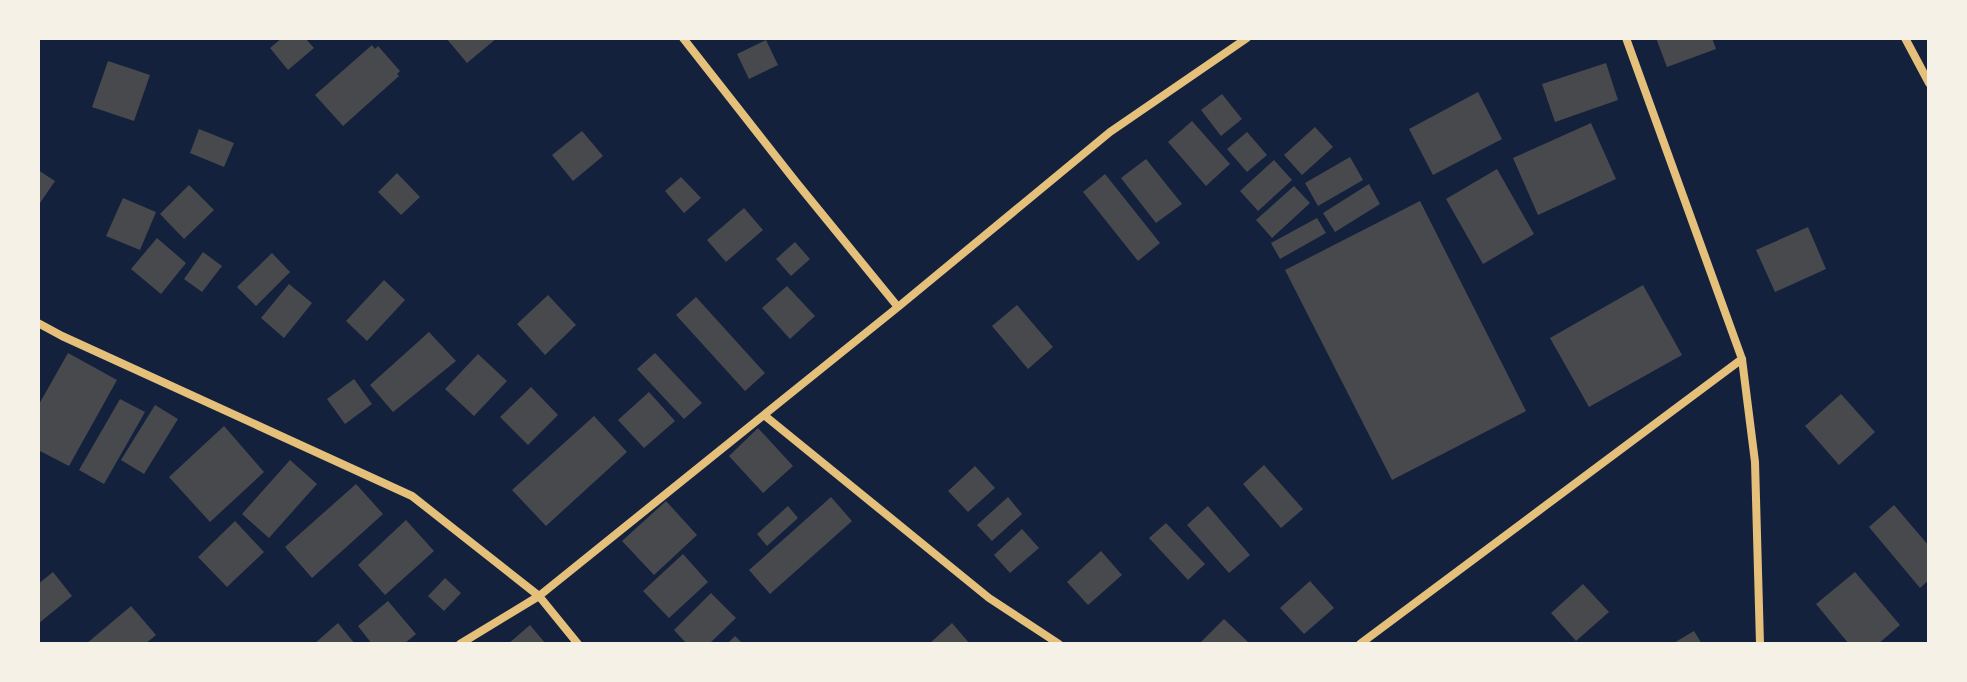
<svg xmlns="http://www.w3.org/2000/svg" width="1967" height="682" font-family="'Titillium Web',sans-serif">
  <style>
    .building { fill: #48494c }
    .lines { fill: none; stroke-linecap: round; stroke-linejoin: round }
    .minor { stroke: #e5c07b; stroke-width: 8 }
  </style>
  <rect width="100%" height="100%" fill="#14213d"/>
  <path class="building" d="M282 38H305L314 48 288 70 270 48Z
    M446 38H497L467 63Z
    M1656 38H1712L1716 49 1667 67Z
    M766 40 778 65 749 79 737 54Z
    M372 45 375 49 378 46 400 71 397 74 399 76 343 126 315 95Z
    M108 61 150 75 134 121 92 107Z
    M1606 63 1618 100 1555 122 1542 84Z
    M1478 92 1502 139 1433 175 1409 129Z
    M1222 94 1242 119 1221 136 1201 110Z
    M1192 121 1230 164 1206 186 1168 142Z
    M1591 123 1616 179 1538 215 1513 158Z
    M1315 127 1333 147 1302 175 1284 155Z
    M199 129 234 143 224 167 190 153Z
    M582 131 603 156 573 181 552 155Z
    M1247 132 1267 155 1247 172 1227 149Z
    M1350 157 1363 180 1318 206 1305 183Z
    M1146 159 1182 204 1156 223 1121 178Z
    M1274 160 1292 180 1258 211 1240 191Z
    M1497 169 1534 234 1483 264 1446 199Z
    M38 170 55 181 38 206Z
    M397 173 420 197 401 215 378 192Z
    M1105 174 1160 243 1138 261 1083 192Z
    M681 177 701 198 684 213 665 191Z
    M1369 184 1380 204 1335 232 1323 213Z
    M189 185 214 210 184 239 160 214Z
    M1294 186 1310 203 1272 238 1256 220Z
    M123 198 156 212 140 250 106 236Z
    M1420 201 1526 411 1392 480 1285 270Z
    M744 208 763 230 726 262 707 240Z
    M1317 218 1326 233 1280 259 1271 243Z
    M1808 227 1826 269 1775 292 1756 250Z
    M157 238 186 263 161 294 131 269Z
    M795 242 810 259 791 276 776 259Z
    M203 252 222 266 202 292 184 279Z
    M272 253 290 272 256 306 237 287Z
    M384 280 405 300 367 341 346 321Z
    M289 284 312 303 284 338 261 318Z
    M1643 285 1682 355 1589 407 1550 338Z
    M787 286 815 316 790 339 762 308Z
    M548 295 576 325 545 355 517 324Z
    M696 297 765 373 745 391 676 315Z
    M1017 305 1053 347 1028 369 992 326Z
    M429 332 456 361 393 412 370 385Z
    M68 353 117 380 69 466 38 450V406Z
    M655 353 702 403 684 419 637 369Z
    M478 354 507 381 474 416 445 389Z
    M354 379 372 404 345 424 327 399Z
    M531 387 558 415 528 445 500 417Z
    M649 392 675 421 644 448 618 420Z
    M1841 394 1875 432 1839 465 1805 426Z
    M120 399 145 412 104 484 79 470Z
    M155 405 178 419 144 474 121 460Z
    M594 416 627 452 546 526 512 490Z
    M224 426 264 472 210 522 169 477Z
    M758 428 793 466 763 493 729 456Z
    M290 460 317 484 269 538 242 514Z
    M1264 465 1303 509 1281 528 1243 484Z
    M975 466 995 488 968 512 948 491Z
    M356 484 383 514 312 578 285 547Z
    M831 497 852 521 770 594 749 570Z
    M1008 497 1022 514 992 541 977 525Z
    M666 501 697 535 654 575 622 541Z
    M1894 505 1929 546V580L1920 588 1869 527Z
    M788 506 798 518 767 546 757 534Z
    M1208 506 1250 555 1229 573 1187 525Z
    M406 520 434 551 385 595 358 565Z
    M235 521 264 552 227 587 198 557Z
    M1166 523 1205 564 1188 580 1149 538Z
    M1022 529 1039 548 1010 573 994 555Z
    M1101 551 1122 575 1088 605 1067 582Z
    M683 554 708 582 669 618 643 591Z
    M53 572 72 596 38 624V584Z
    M1855 572 1900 625 1878 644H1849L1816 604Z
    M445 578 461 593 444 611 428 596Z
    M1310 581 1334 608 1304 634 1280 608Z
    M1583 584 1609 612 1576 641 1551 613Z
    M711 593 736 618 709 644H687L674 630Z
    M388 601 416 634 404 644H372L358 626Z
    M131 606 156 635 145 644H86Z
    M1224 619 1248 642 1246 644H1199Z
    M338 623 355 644H314Z
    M952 623 970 644H929Z
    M530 625 546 644H508Z
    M1694 631 1702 644H1672Z
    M735 636 743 644H727Z"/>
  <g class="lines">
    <path class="minor" d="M683 38 796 182 898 307
      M1626 38 1742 359 1755 462 1760 644
      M1905 38 1929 83
      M38 323 62 336 412 496 539 596 578 644
      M764 415 989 598 1059 644
      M460 644 539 596 898 307 1110 132 1247 38
      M1360 644 1742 359"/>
  </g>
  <rect width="1967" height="682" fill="none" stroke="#f6f1e7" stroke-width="80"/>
</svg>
